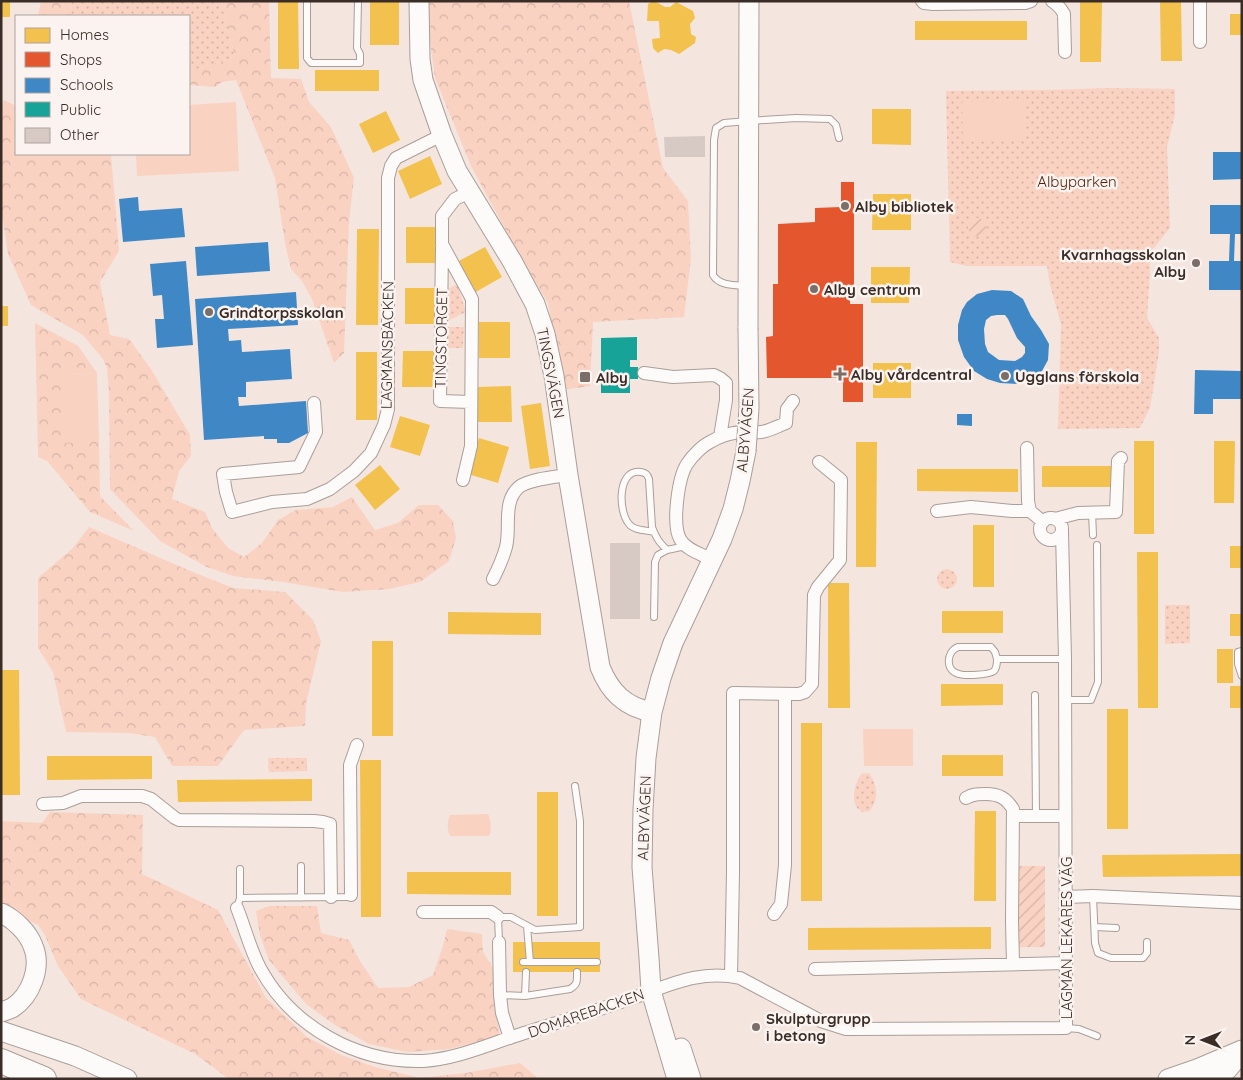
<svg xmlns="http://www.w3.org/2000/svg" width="1243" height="1080" font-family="Quicksand,sans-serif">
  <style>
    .forest { fill: url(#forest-crowns) }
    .park { fill: url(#park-dots) }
    .garden { fill: url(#garden-furrows) }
    .pitch { fill: #fad2c2 }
    .homes { fill: #f2c14e }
    .shops { fill: #e4572e }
    .schools { fill: #3f88c5; fill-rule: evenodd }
    .public { fill: #17a398 }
    .building { fill: #d7cac5 }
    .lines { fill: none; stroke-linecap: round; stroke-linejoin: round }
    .lane-casing { stroke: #aa9e99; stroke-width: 8 }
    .street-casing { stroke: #aa9e99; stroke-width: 14 }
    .secondary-casing { stroke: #aa9e99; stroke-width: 21 }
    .highway-casing { stroke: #aa9e99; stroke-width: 26 }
    .lane { stroke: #fdfbfa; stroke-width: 6 }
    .street { stroke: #fdfbfa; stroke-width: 12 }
    .secondary { stroke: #fdfbfa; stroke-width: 19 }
    .highway { stroke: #fdfbfa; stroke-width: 24 }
    .secondary-bridge-casing { stroke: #aa9e99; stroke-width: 21; stroke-linecap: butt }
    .secondary-bridge { stroke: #fdfbfa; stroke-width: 19 }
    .poi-dot { fill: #7b6d67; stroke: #faf3f0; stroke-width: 2 }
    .labels { text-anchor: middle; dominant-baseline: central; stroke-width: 5; stroke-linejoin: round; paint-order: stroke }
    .park-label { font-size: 15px; fill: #55230d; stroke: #faf3f0 }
    .poi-label { font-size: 15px; font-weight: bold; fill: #3a2c27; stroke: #faf3f0; text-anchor: start }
    .street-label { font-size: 15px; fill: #3a2c27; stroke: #faf3f0 }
  </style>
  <defs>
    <pattern id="forest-crowns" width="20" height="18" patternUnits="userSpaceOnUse" patternTransform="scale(1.25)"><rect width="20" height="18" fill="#fad2c2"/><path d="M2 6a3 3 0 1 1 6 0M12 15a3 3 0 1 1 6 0" fill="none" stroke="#d7b4a7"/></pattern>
    <pattern id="park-dots" width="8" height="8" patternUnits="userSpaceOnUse" patternTransform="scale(1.25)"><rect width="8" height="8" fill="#fad2c2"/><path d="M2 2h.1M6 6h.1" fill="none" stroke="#d7b4a7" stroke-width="1.8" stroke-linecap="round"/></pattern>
    <pattern id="garden-furrows" width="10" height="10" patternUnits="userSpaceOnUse" patternTransform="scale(1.25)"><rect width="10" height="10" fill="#fad2c2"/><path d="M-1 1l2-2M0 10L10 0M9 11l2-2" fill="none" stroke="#d7b4a7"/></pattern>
  </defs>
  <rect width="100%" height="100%" fill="#f4e5df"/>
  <path class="forest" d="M41 1H72L71 16H38Z
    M221 1H269L271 78 301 79 309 102 331 127 354 178 349 221 344 353 334 363 312 299 302 281 291 269 285 243 275 178 236 80 222 82 215 87 189 85V69H197L235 57Z
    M427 1H629L663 168 688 201 691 258 684 317 593 322 590 386 563 390 548 303 522 260 471 166 435 78 427 18Z
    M4 100 16 106V154H111L119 251 100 282 110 335 129 339 151 369 190 435 191 456 179 471 172 499 205 512 212 528 228 548 244 557 262 543 278 520 296 510 333 507 352 497 375 530 398 523 419 505H438L453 521 456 538 449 561 420 582 389 589 343 592 283 582 233 576 207 567 160 541 110 489 109 393 107 368 103 359 83 335 31 305 8 254 1 208V108Z
    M35 323 78 346 97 373 61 374 63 442 99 441 100 496 134 531 90 512 47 461 38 457Z
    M89 527 188 570 233 588 285 592 313 620 321 641 306 703 305 726 244 730 218 766H172L155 737 129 733 66 732 53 672 38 648V578L73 548Z
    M50 812 143 815 142 874 218 910 266 998 307 1037 341 1055 375 1067 420 1078 466 1073 520 1063 539 1079H229L195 1054 81 999 58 966 45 935 38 925 1 909V821L42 823Z
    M269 906H317L321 933 349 940 360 961 378 988 409 987 433 975 443 946 447 929 482 934 483 952 493 968 494 1003 500 1037 449 1049 408 1052 369 1044 335 1025 306 1004 269 960 260 935 256 911Z"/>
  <path class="park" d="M72 1H221L235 57 197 69H189V16H71Z
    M1111 88 1175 89V114L1167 147 1170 228 1149 254 1150 272 1147 318 1159 338V352L1150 408 1140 428 1058 429 1061 324 1050 285 1047 266H966L950 262 946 91 1044 90Z
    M457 284 466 312 448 321V289Z
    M448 327H464L463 348H448Z
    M937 579a10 10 0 1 1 20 0a10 10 0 1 1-20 0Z
    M1165 605H1190V643L1165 644Z
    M268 758H307V771L269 772Z
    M869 773C878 786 879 797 870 811L862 812C860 810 857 809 856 806 851 796 856 782 861 774Z"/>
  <path class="garden" d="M968 227a9 9 0 1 1 18 0a9 9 0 1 1-18 0Z
    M1019 866H1045V947H1019Z"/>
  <path class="pitch" d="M1024 101 1025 141 963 142 962 102Z
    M236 102 239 171 137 176 136 154H189V105Z
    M97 373 99 441 63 443 60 374Z
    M863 729H913V766H864Z
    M488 814C491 819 492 831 489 836H450C447 829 447 822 450 815Z"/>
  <path class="homes" d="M1 1H10V17H1Z
    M278 1H298L299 69H278Z
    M370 1H399V45H370Z
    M653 1 658 3 665 7H670L676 2 693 11 695 18 690 24 691 34 696 37 695 43 679 54 671 50 664 49 658 53 653 48 652 39 660 38 659 21H647L648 4Z
    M1080 1H1102L1101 62H1080Z
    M1160 1H1181L1182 61H1161Z
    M1230 14H1242V35H1230Z
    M915 21H1027V40H915Z
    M315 70H379V91H315Z
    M872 109H911V145L872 144Z
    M386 111 400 140 373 153 359 124Z
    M430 156 442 184 410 199 398 171Z
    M873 194H911V230H872Z
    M406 227H435V263H406Z
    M357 229H379L378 325H356Z
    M485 247 502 277 474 293 457 262Z
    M871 267H910L909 303H871Z
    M405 288H435L436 324H405Z
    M1 306H8V326H1Z
    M479 322H510V358H479Z
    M403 351H435L434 387H402Z
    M356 352H377V420H356Z
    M873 363H911V398H873Z
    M511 386 512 422H478L477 387Z
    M541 403 550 466 530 469 521 406Z
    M400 416 430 425 420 456 390 447Z
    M479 438 509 447 498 483 468 474Z
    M1134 441H1154V534H1134Z
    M1214 441H1235L1234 503H1214Z
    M856 442H877L876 567H856Z
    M380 465 400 489 375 510 355 485Z
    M1042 466H1111V487H1042Z
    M917 469H1018V492L917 491Z
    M973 525H994V587H973Z
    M1230 546H1242V568H1230Z
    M1137 552H1158V708H1138Z
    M828 583H849L850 708H828Z
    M942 611H1003V633H942Z
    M448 612 541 613V635L448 634Z
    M1230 614H1242V636H1230Z
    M372 641H393V736H372Z
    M1217 649H1233V683H1217Z
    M1 670H19L20 795H1Z
    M941 684H1003V705L941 706Z
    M1230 686H1242V708H1230Z
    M1107 709H1128V829H1107Z
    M801 723H822V901H801Z
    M942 755H1003V776H942Z
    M47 756H152V779L47 780Z
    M360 760H381V917H361Z
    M312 779V801L178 802 177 780Z
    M537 792H558V916H537Z
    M975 811H996V901H974Z
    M1242 854V876L1103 877 1102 855Z
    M407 872H511V895L407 894Z
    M991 927V949L808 950V928Z
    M513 942H600V972H513Z"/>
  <path class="shops" d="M841 182H854V294H850V304H863V402H843V378H767L766 337 773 336V284H778V224L815 222V208L841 207Z"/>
  <path class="schools" d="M1213 152H1242V179L1213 180Z
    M138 197 139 211 182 208 185 237 123 242 119 199Z
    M1210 205H1242V234H1235L1234 261H1242V290H1209V261H1229L1230 234H1210Z
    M268 242 270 271 197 276 195 247Z
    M186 261 193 345 157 348 155 319H164L162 295 153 296 150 264Z
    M992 290 1011 291 1023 299 1031 316 1041 330 1049 344 1048 360 1042 371 1029 381 1018 384 1000 383 987 379 974 371 964 357 958 340V325L962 310 967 302 977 294ZM997 315H1005L1008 319 1017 338 1025 347V353L1022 357 1015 361 999 360 988 352 985 344 984 329 986 320 991 316Z
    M296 292 298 325 228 329 229 341 241 340 242 352 290 349 292 379 246 382V397H238L239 406 306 401 308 433 289 443H277V439H264V436L204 440 195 299Z
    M1195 370 1242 371V399H1213V414H1194Z
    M957 414H972V426L957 425Z"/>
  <path class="public" d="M637 337V360H630V367H638V379H630V393H601V338Z"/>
  <path class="building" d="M705 136V157H665L664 137Z
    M610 543H640V619H610Z"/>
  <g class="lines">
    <defs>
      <path id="lane" d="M307 1V58L311 63H360V54L357 48 358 1
        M747 286C735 285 719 286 713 275L714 140 716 128 724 123 748 121 796 118 830 119 836 125 839 138
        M1092 512 1093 535
        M654 532C647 530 637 531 631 526 618 516 616 468 641 472 646 473 647 474 649 479L652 527C656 538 659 542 667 550
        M654 617 655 562 658 555 667 550 686 546
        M1242 651 1238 652V664L1242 676
        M997 659C997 663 997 668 994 671 989 675 965 676 959 674 945 671 946 652 958 647H991L995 652 997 659H1065
        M1035 695 1036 816
        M1065 700H1091L1098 682 1097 545
        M301 866V898
        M1093 896 1095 943 1098 953 1111 958H1143L1147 953V942
        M240 898V869
        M237 908 240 898 348 897 351 895
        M527 926 530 962
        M1095 927 1116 928
        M499 942 498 917H511L535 930 580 927V821L575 786
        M523 962H597
        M500 995 525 996 570 989C578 984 577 981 577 972
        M525 996 526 972
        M1066 1028 1079 1029 1097 1036"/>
      <path id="street" d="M922 1 924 3 933 4 1025 3 1031 1
        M1052 1C1058 5 1061 8 1064 14L1065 52
        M1200 42V1
        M442 247 440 401 471 402
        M644 373 673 377 714 375 720 378 726 383V400L720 437
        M314 403 316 432 299 467 223 474 226 492 232 512 272 502 307 499 330 489 354 471 371 453 384 425 388 409V178L391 166 396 158 442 135
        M1027 448 1028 501 1030 511
        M463 480 471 446 472 299 442 244V216L455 199 470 192
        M937 511 971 507 1012 511H1030L1043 522
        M1040 529a11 11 0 1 1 22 0a11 11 0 1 1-22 0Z
        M1055 519 1078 513 1116 512 1118 461 1121 458
        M712 560C702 554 686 550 680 539 672 524 678 478 687 464 693 455 703 445 712 441 719 437 727 434 734 433 743 431 752 433 761 432 769 431 778 426 786 423L787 409 793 401
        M493 579C498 569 503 558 506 547 511 528 502 502 519 487 530 479 555 477 568 475
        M966 798C973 794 978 794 986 794 999 794 1006 798 1013 809L1012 921 1013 964
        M43 804 63 803 81 796H142L151 799 175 818 179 820 314 821 323 822 330 824 331 897
        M1013 816H1065
        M351 895 350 765 357 745
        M1066 897 1093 896 1242 903
        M237 908C245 928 250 949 260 968 292 1027 357 1063 423 1061 455 1059 485 1046 515 1036 553 1024 592 1012 630 999 668 986 699 969 740 978L821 1021 846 1029 1066 1028 1065 659 1062 532
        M423 912H491L498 917
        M774 914 781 904 785 865V695
        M499 942 500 995 502 1013 510 1038
        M815 969 1066 963
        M731 976 733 873V693L799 694 805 692 812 684 814 595 818 587 840 560 841 480 819 462"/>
      <path id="secondary" d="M419 1 420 59 423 80 442 135 457 171 512 261 535 304 545 334 554 376 568 475 600 667C610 692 625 707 652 712
        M748 328 749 1
        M1 913C14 919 28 932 33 946 42 967 31 996 12 1008 9 1009 5 1011 1 1012
        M1 1031 75 1056 127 1079
        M681 1048 691 1079
        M677 1079 651 991 649 958 642 867 643 810 646 758 652 712 661 678 673 643 722 539 733 509 740 481 746 451
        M1168 1079 1197 1069 1242 1050
        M1210 1079 1227 1070 1238 1057"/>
      <path id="highway" d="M1 1061 44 1079"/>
    </defs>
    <use href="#lane" class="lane-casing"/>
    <use href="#street" class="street-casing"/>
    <use href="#secondary" class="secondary-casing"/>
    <use href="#highway" class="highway-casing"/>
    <use href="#lane" class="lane"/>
    <use href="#street" class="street"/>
    <use href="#secondary" class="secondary"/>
    <use href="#highway" class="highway"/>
    <defs>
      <path id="secondary-bridge" d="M746 451 749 408 748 328"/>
    </defs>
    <use href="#secondary-bridge" class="secondary-bridge-casing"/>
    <use href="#secondary-bridge" class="secondary-bridge"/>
  </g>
  <g class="poi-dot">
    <circle cx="845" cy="206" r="5"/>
    <circle cx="1196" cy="263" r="5"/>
    <circle cx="814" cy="289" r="5"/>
    <circle cx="209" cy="312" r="5"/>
    <path d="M837.5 366.5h5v5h5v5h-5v5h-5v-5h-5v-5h5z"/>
    <circle cx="1005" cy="376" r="5"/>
    <rect x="579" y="371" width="12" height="12" rx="2.5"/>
    <circle cx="756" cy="1027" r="5"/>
  </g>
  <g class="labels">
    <g class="park-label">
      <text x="1077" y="181">Albyparken</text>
    </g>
    <g class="poi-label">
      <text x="855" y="206">Alby bibliotek</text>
      <text x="1186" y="254" text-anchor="end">Kvarnhagsskolan<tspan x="1186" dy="17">Alby</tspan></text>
      <text x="824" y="289">Alby centrum</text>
      <text x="219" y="312">Grindtorpsskolan</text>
      <text x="851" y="374">Alby vårdcentral</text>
      <text x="1015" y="376">Ugglans förskola</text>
      <text x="596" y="377">Alby</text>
      <text x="766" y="1018">Skulpturgrupp<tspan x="766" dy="17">i betong</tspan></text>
    </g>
    <g class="street-label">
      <text transform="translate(441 338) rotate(-89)">TINGSTORGET</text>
      <text transform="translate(387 345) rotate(-89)">LAGMANSBACKEN</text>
      <text transform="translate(551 373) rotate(79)">TINGSVÄGEN</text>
      <text transform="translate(745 430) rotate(-85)">ALBYVÄGEN</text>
      <text transform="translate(644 818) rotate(-88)">ALBYVÄGEN</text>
      <text transform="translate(1066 938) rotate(-90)">LAGMAN LEKARES VÄG</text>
      <text transform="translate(586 1013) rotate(-19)">DOMAREBACKEN</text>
    </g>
  </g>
  <rect width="1243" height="1080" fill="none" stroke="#3a2c27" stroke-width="5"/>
  <rect x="15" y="15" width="175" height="140" fill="#faf3f0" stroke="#ada3a0"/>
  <rect x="25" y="28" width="25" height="15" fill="#f2c14e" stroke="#ada3a0"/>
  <text x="60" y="40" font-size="15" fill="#3a2c27">Homes</text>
  <rect x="25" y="52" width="25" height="15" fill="#e4572e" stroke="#ada3a0"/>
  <text x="60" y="65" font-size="15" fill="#3a2c27">Shops</text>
  <rect x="25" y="78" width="25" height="15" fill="#3f88c5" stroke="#ada3a0"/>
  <text x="60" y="90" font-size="15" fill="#3a2c27">Schools</text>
  <rect x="25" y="102" width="25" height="15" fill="#17a398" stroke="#ada3a0"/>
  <text x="60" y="115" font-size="15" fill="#3a2c27">Public</text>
  <rect x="25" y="128" width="25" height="15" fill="#d7cac5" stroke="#ada3a0"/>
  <text x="60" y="140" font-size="15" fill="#3a2c27">Other</text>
  <g transform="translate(1203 1040) rotate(270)" stroke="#faf3f0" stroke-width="4" paint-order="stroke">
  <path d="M0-4L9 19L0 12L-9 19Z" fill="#3a2c27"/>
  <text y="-8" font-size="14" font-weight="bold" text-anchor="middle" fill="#3a2c27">N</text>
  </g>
</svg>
